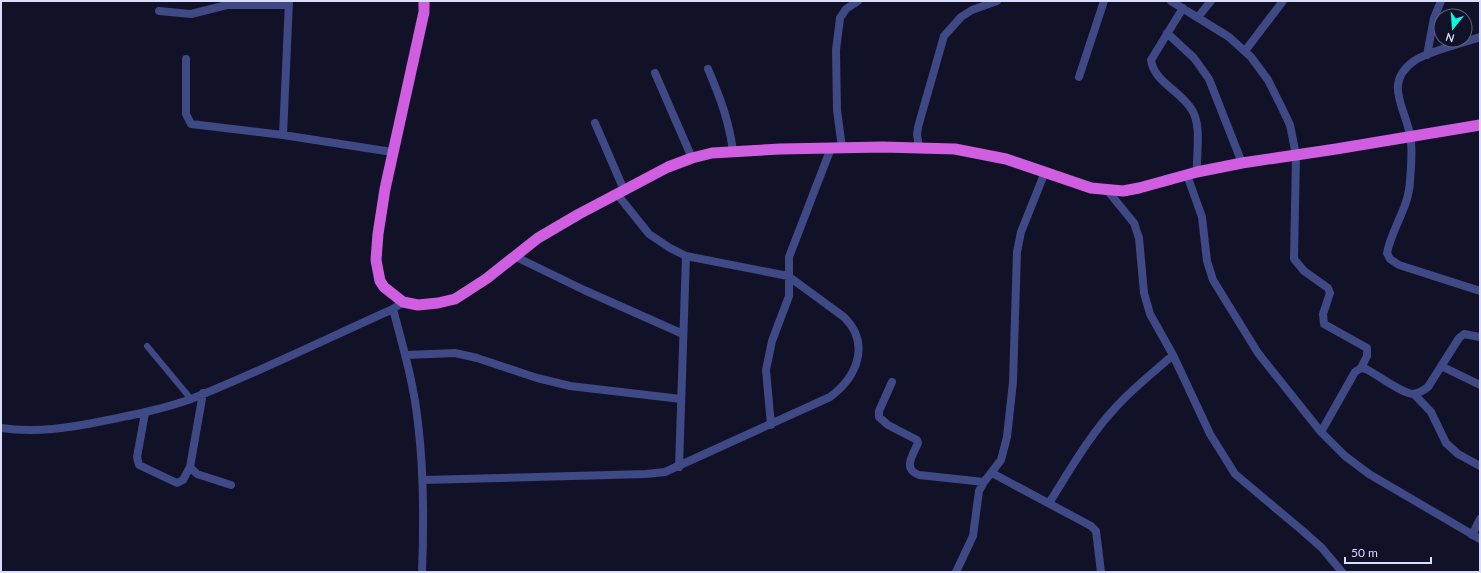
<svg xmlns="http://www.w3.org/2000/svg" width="1481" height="573" font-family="Lato,sans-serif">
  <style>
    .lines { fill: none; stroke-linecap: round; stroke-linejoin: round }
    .service { stroke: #3e4985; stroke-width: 6 }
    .minor { stroke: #3e4985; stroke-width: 8 }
    .trunk { stroke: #cf5ee0; stroke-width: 11 }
  </style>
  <rect width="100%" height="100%" fill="#111128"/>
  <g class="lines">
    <path class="service" d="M147 346 191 399"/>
    <path class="minor" d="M1171 1 1229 37 1251 57 1268 80 1281 106 1290 125 1296 155 1294 259 1304 271 1328 288 1330 293 1323 314 1324 324 1367 348V356L1361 368
      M1183 8 1151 60C1154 82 1181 91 1192 110 1202 127 1196 153 1197 172
      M159 11 191 14 227 5H289
      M1198 17 1211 1
      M1167 33 1194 58 1209 79 1242 163
      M1480 37C1464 43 1426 52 1414 61 1383 83 1405 107 1410 135 1413 149 1411 167 1410 181 1409 207 1392 228 1387 253L1390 259 1399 265 1480 291
      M1245 51 1283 1
      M1427 55 1434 18 1441 1
      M186 59V114L191 124 283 135 392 152
      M708 69C720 97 729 121 733 151
      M655 73 692 158
      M1079 77 1104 1
      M595 123 624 190
      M283 135 289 1
      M842 148 837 110 836 50 840 18 846 9 858 1
      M919 148 917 134 918 127 944 36 961 17 972 10 997 1
      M1187 175 1202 217 1207 261 1213 280 1258 353 1321 432 1345 456 1369 474 1480 539
      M1107 190 1134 223 1139 238 1144 293 1150 314 1173 355 1210 434 1235 474 1304 532 1322 548 1342 572
      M514 256 584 290 683 334
      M393 309C403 347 414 384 418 423 424 472 424 522 422 572
      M406 355 455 353 477 358 537 378 570 386 681 399
      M1441 366 1480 385
      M892 382 879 411V417L888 425 917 440 918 443C913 455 902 469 919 475L984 482
      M203 393 190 467 197 474 231 485
      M1414 394 1431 412 1446 443 1458 454 1480 466
      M145 413 137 457 139 465 177 483 183 480 190 467
      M771 425 766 370 772 341 789 296V257L831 148
      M1 428C36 433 69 428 103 421 133 415 163 409 191 399 259 372 326 339 393 309L403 302
      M1321 432 1351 379 1355 372 1361 368 1366 369C1378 375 1402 394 1414 394 1420 393 1424 390 1428 387L1459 338 1464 334 1480 337
      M679 467 686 256
      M992 473 1091 526 1096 531 1101 572
      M423 480 646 474 665 472 830 397C857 377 871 344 844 317L788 276 686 256 670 248 649 234 617 194
      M1049 503C1070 470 1089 436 1116 407 1133 388 1154 372 1173 355
      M1472 535 1480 519
      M956 572 973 536 979 491 984 482 1001 460 1007 437 1013 382 1017 252 1021 232 1045 172"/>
    <path class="trunk" d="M424 1V12L385 189 378 234 376 260 380 281 384 287 403 302 418 305 438 303 455 299 486 279 538 238 579 214 668 167 692 158 712 153 780 149 883 147 955 149 1006 159 1091 188 1123 191 1139 188 1197 172 1242 163 1336 149 1480 125"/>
  </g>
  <rect width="1481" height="573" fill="none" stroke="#d9dcfe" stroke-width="4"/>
  <g transform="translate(1453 28) rotate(197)"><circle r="19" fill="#111128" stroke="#61627e"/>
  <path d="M0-3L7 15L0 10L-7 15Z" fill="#0cf6e1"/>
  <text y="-6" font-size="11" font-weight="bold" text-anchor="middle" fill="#d9dcfe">N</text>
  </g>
  <path d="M1345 557v6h86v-6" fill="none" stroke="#d9dcfe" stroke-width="2"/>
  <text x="1351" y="557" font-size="12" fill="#d9dcfe" stroke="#111128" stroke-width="3" paint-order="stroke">50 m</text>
</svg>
